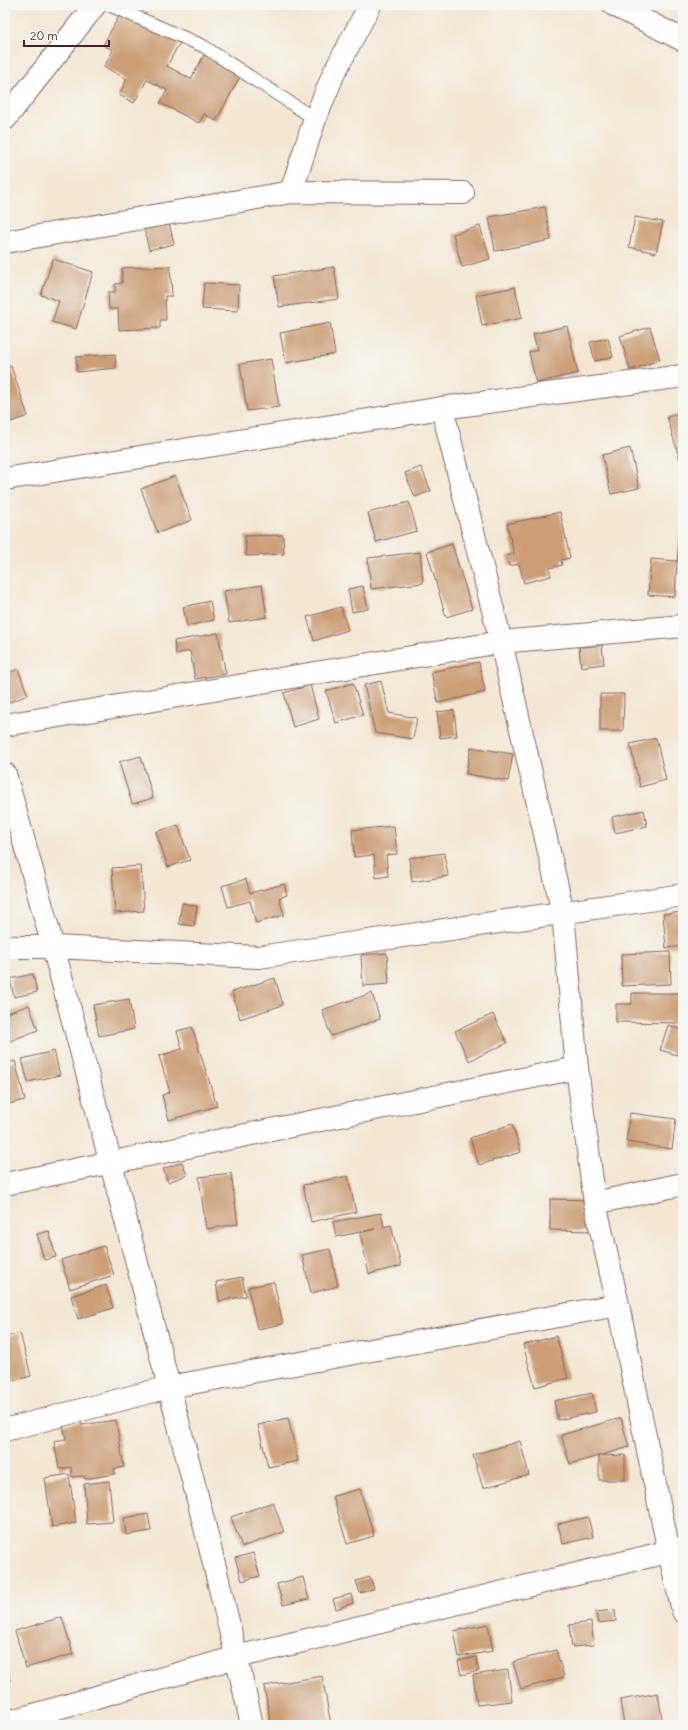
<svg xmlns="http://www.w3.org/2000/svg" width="688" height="1730" font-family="Delius,sans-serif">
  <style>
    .building { fill: #cb9e76 }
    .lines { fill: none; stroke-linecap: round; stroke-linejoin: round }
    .lane-casing { stroke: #856566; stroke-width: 14 }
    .street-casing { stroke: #856566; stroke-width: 24 }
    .lane { stroke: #fff; stroke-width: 12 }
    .street { stroke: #fff; stroke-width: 22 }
  </style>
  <rect width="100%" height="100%" fill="#f6f6f2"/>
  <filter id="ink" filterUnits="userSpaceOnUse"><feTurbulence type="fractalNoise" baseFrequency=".025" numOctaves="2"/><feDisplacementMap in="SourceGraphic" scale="8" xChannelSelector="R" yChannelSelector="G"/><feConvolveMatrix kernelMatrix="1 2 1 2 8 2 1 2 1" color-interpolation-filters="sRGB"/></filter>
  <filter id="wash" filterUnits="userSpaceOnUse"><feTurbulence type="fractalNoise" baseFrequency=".012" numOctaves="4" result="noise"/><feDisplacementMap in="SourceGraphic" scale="16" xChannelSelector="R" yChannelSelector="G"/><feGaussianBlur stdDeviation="0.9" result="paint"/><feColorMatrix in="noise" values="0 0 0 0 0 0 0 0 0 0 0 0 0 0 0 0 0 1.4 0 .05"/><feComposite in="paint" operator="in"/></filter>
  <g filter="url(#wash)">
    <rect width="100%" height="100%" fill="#f3e7d3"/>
    <g id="blocks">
      <path class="building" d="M122 11 180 42 167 66 191 79 206 51 243 71 216 121 204 114 199 123 160 103 167 90 147 80 134 103 119 95 127 79 104 67 113 50 103 45Z
        M545 207 551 240 495 251 489 217Z
        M635 217 663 222 656 253 629 247Z
        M169 223 174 244 149 250 144 228Z
        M480 226 490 259 462 267 453 234Z
        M53 259 93 272 76 329 52 322 59 301 41 295Z
        M170 266 172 296H165L166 320H160V328L119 330 118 309H109L108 292H115V284L122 283V268Z
        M334 267 339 299 279 307 274 276Z
        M204 283 239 285 238 311 202 309Z
        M515 287 522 318 482 326 476 295Z
        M330 323 335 354 286 363 280 333Z
        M567 326 578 373 536 383 529 352 537 350 533 334Z
        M650 327 660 360 630 370 620 336Z
        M608 338 613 357 595 361 590 342Z
        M115 354 116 368 77 372 76 357Z
        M271 359 279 407 247 411 240 364Z
        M11 366 28 416 5 424V368Z
        M683 413V470L667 417Z
        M630 448 639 488 611 494 602 455Z
        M421 467 431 491 415 497 405 473Z
        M175 476 192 520 158 533 141 489Z
        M409 502 417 531 376 542 368 513Z
        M560 512 570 558 561 560 562 565 549 568 551 576 524 583 519 564 509 566 506 556 514 554 507 524Z
        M680 533H683V561H677Z
        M283 535 284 554 246 556 245 536Z
        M452 544 472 609 446 617 427 552Z
        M420 552 423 583 371 589 368 558Z
        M651 559 677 561 675 597 648 595Z
        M262 585 267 617 229 623 224 591Z
        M363 586 368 609 352 612 348 589Z
        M210 601 214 620 187 626 183 607Z
        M341 607 348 630 314 641 307 617Z
        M218 633 226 674 195 679 190 651 176 654 174 641Z
        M602 645 604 664 581 667 579 647Z
        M479 662 485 692 438 703 431 672Z
        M18 669 28 695 5 704V674Z
        M381 681 389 713 417 718 413 739 375 733 364 685Z
        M353 683 363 715 336 723 326 691Z
        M310 685 319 719 293 727 284 693Z
        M600 694H624L623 731H600Z
        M454 710 457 736 440 738 437 712Z
        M656 738 666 780 640 787 630 744Z
        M471 747 513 754 508 781 466 774Z
        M141 756 153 798 132 804 119 762Z
        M644 810 647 826 615 833 612 817Z
        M178 825 190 860 168 867 156 832Z
        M394 826 397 854 386 855 388 876 376 878 374 855 354 857 352 830Z
        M444 853 448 876 412 882 409 858Z
        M141 866 144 911 115 913 112 868Z
        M246 879 250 893 284 884 287 895 279 898 284 915 256 923 250 901 228 907 222 886Z
        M182 903 197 906 194 926 179 924Z
        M683 912V946L666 948 663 914Z
        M670 952 671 984 622 986 621 954Z
        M387 953 389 984 363 986 361 955Z
        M33 974 37 992 14 997 10 979Z
        M275 978 283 1005 240 1019 232 992Z
        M372 993 380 1019 331 1036 322 1010Z
        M632 993H683L682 1023 616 1022V1004H632Z
        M129 999 134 1029 99 1036 93 1005Z
        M29 1005 38 1030 5 1043V1014Z
        M493 1014 507 1043 469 1061 455 1031Z
        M668 1025 683 1030 677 1055 660 1050Z
        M192 1027 217 1106 169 1120 162 1095 170 1092 159 1056 182 1049 177 1031Z
        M54 1051 60 1075 28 1082 22 1059Z
        M15 1061 25 1100 5 1105V1064Z
        M630 1113 676 1119 672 1149 626 1142Z
        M512 1124 521 1152 479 1165 470 1138Z
        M182 1162 187 1175 168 1182 163 1169Z
        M231 1173 238 1224 206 1229 199 1177Z
        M348 1176 356 1212 311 1222 303 1185Z
        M550 1199 590 1200V1231L550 1230Z
        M381 1213 384 1227 391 1225 401 1266 369 1274 360 1233 375 1229 336 1237 333 1222Z
        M49 1231 56 1257 44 1260 37 1234Z
        M104 1246 114 1275 70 1289 61 1260Z
        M330 1249 338 1286 311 1293 302 1255Z
        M242 1277 246 1296 219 1301 216 1282Z
        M274 1282 283 1324 257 1329 248 1287Z
        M106 1285 113 1308 78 1319 71 1296Z
        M20 1333 31 1376 5 1383V1337Z
        M556 1336 568 1378 535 1387 523 1345Z
        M592 1393 596 1412 558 1420 554 1401Z
        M288 1418 298 1461 268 1467 258 1425Z
        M621 1418 629 1447 599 1456 625 1455V1480H599V1456L570 1464 561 1435Z
        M116 1420 124 1467 114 1469 115 1474 85 1479 84 1476 72 1477 71 1467 59 1469 54 1441 66 1439 63 1425 81 1422 82 1425Z
        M520 1441 529 1475 483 1488 473 1455Z
        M69 1474 76 1523 52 1527 45 1478Z
        M109 1481 113 1522 87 1524 84 1484Z
        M360 1489 374 1536 347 1544 333 1496Z
        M273 1502 284 1532 242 1547 231 1517Z
        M148 1514 151 1531 126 1535 124 1518Z
        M588 1517 593 1537 563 1544 558 1524Z
        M253 1553 260 1576 242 1581 235 1558Z
        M303 1577 309 1599 283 1605 277 1584Z
        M370 1577 374 1589 360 1593 356 1581Z
        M351 1594 353 1603 336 1609 333 1599Z
        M615 1610 616 1621 598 1623 596 1612Z
        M62 1617 73 1654 26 1668 15 1631Z
        M591 1622 594 1645 572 1647 569 1625Z
        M488 1624 493 1651 459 1657 454 1631Z
        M556 1650 564 1677 521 1689 513 1662Z
        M476 1657 479 1671 461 1675 458 1661Z
        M5 1665 10 1681 5 1683Z
        M508 1670 512 1701 477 1705 473 1675Z
        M322 1676 331 1725H271L264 1686Z
        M658 1693 663 1725H624L620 1700Z
        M430 1721V1725H402V1724Z"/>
    </g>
  </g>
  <g filter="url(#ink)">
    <use href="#blocks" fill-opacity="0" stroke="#856566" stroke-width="1"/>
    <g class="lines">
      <defs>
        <path id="lane" d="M109 5 203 46 315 119"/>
        <path id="street" d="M614 5 683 40
          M5 119 95 5
          M291 192 315 119 334 73 370 5
          M5 242 291 192 463 193
          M442 408 501 642 563 913 577 1068 595 1203 618 1305 669 1552 683 1611
          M5 479 442 408 683 376
          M5 725 501 642 683 626
          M5 774C54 947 100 1120 145 1294 182 1437 220 1581 252 1725
          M5 947H54L259 957 683 895
          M5 1184 577 1068
          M595 1203 683 1184
          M5 1430 169 1387 618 1305
          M5 1723 237 1657 683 1548"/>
      </defs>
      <use href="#lane" class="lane-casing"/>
      <use href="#street" class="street-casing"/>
      <use href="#lane" class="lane"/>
      <use href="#street" class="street"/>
    </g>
  </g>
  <rect width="688" height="1730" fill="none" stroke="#f6f6f2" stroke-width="20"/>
  <path d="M24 40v6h85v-6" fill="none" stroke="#4a1f2b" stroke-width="2"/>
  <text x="30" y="40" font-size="12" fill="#4a1f2b" stroke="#f6f6f2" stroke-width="3" paint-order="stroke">20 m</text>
</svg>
